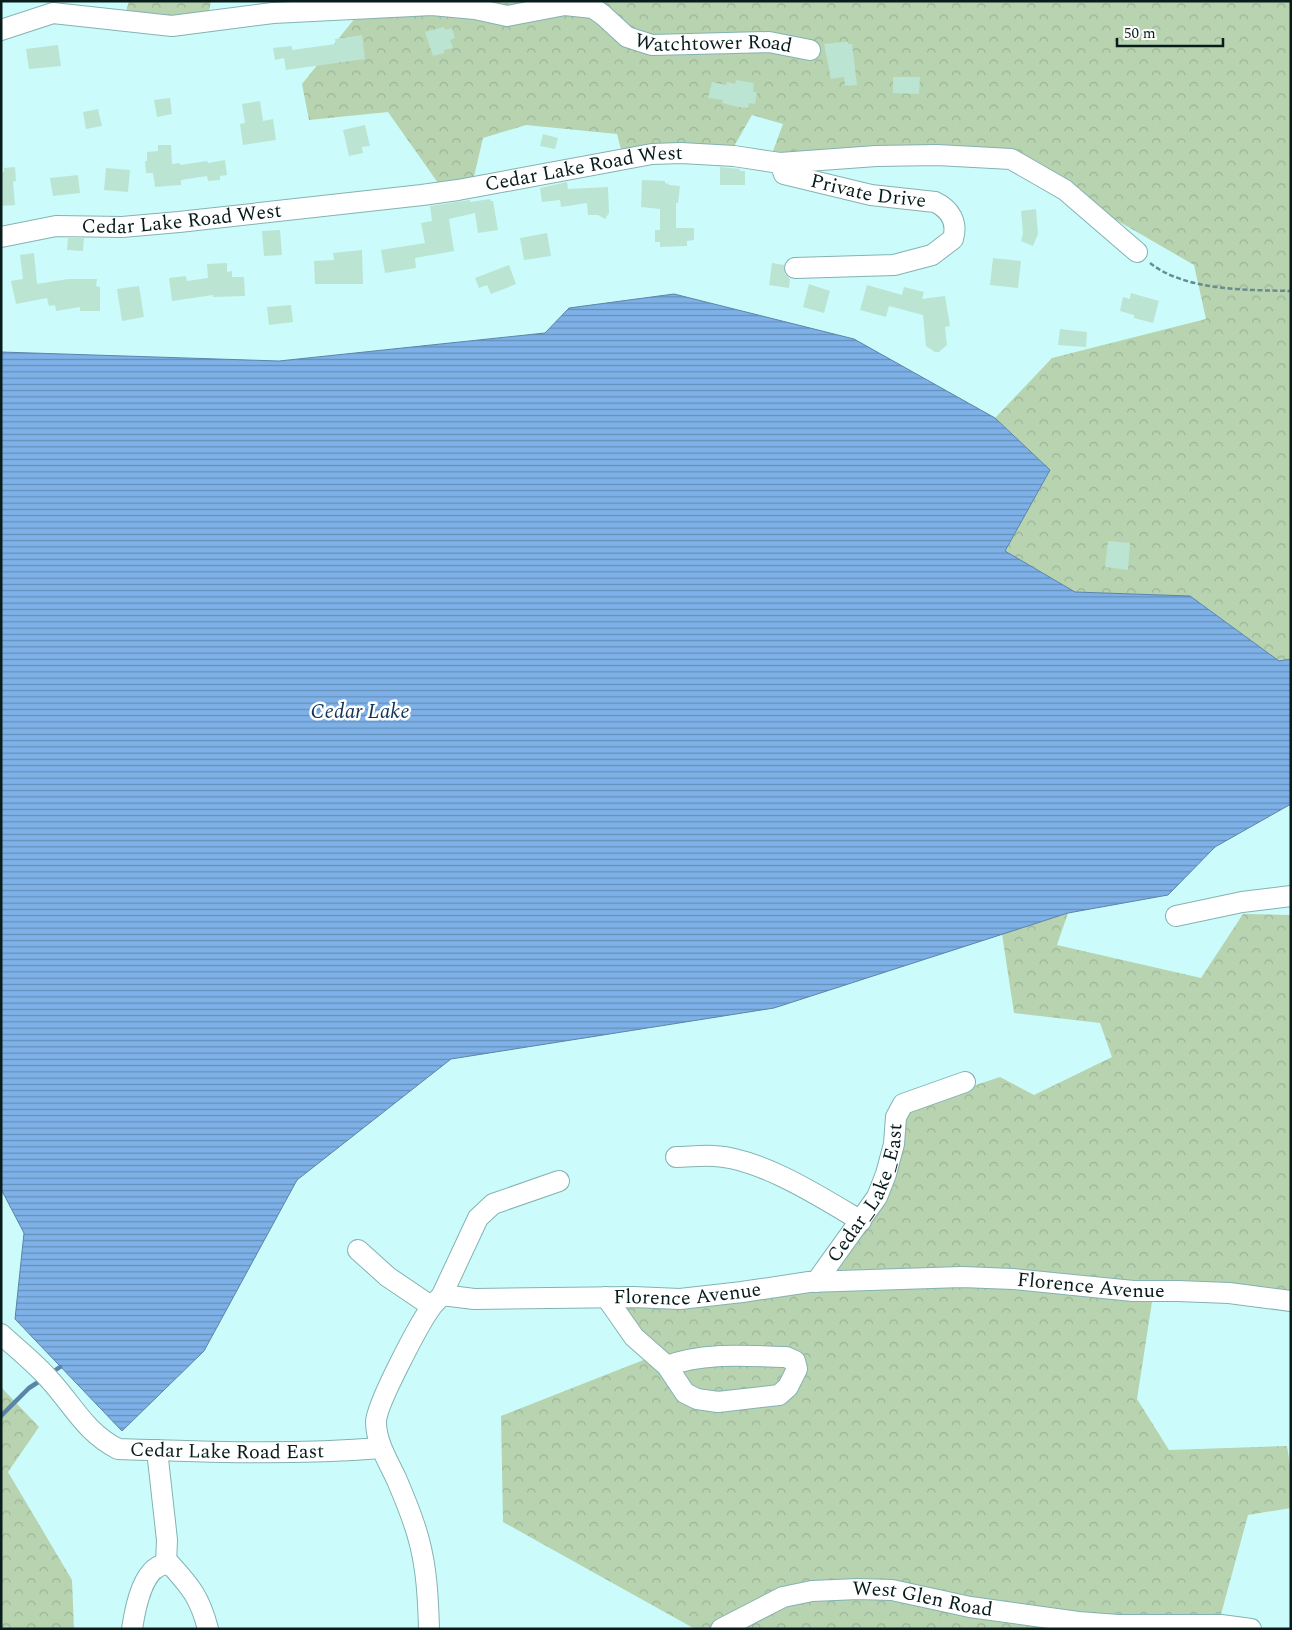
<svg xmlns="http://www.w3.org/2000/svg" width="1292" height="1630" font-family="Spectral,serif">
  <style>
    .forest { fill: url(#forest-crowns) }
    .water { fill: url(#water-rules); stroke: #5b84aa }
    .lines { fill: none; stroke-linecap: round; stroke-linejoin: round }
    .stream { stroke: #5b84aa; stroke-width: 4.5 }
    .building { fill: #bbe4d3 }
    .minor-casing { stroke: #84b2b2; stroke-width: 22 }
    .path { stroke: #6a8c8c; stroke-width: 2.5; stroke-dasharray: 5 2.5; stroke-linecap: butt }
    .minor { stroke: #fff; stroke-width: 20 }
    .labels { text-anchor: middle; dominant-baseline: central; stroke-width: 5; stroke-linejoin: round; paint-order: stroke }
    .street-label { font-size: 20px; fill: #091c1c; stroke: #fefefe }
    .water-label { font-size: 21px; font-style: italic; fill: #103457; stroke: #fefefe }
  </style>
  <defs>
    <pattern id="forest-crowns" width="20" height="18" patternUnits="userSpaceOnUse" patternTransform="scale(1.25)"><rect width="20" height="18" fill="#b7d3b0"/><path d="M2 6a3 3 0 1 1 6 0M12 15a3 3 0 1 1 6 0" fill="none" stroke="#9cb597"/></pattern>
    <pattern id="water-rules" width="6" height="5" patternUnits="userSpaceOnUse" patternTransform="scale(1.25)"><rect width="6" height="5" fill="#7eb1e7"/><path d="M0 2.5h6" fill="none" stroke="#658fba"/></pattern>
  </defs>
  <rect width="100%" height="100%" fill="#cbfcfb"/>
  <path class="forest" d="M129 1H211L207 23 124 19Z
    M361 1H1291V659L1279 661 1190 596 1075 592 1005 551 1050 470 995 418 1052 358 1206 319 1194 265 1011 159H770L783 124 752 115 729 155 623 157 617 134 526 125 483 138 472 185 443 190 388 112 309 120 302 84 364 7Z
    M1068 913 1057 945 1201 978 1243 914 1291 915V1299L1154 1289 1137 1399 1169 1450 1287 1446 1291 1472V1508L1248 1515 1217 1629H695L503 1522 501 1416 651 1357 606 1299 816 1281 882 1194 909 1107 1000 1077 1034 1095 1112 1057 1100 1023 1014 1013 1002 934Z
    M1 1387 39 1427 8 1472 72 1580 74 1629H1Z"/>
  <path class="water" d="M674 294 854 339 995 418 1050 470 1005 551 1075 592 1190 596 1279 661 1291 659V804L1215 847 1168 895 1068 913 774 1008 451 1059 297 1180 204 1351 122 1431 15 1319 24 1233 1 1189V352L279 361 545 333 569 308Z"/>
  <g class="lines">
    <path class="stream" d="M51 1373 60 1367
      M1 1416 29 1388 43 1379"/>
  </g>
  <path class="building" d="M444 27 445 30 452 28 455 38 450 40 453 48 444 50V53L433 56 425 32Z
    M362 35 365 59 286 70 284 58 275 60 273 48 292 46V50L336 44 335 39Z
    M843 42H848V44H852L857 85 845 86 844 77 831 79 824 44Z
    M58 45 61 66 29 69 26 49Z
    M893 77H920L919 94 893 93Z
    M736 80 754 83 753 92H757L755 104 749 103 748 108 738 107 722 103 723 100 708 98 712 82 726 85 727 82 735 84Z
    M170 98 172 114 157 117 154 100Z
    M260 101 263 121 273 119 276 140 243 145 240 124 245 123 242 104Z
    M98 109 102 126 86 129 83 112Z
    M365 125 370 146 362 147 363 153 349 156 343 130Z
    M543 134 558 138 555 149 540 146Z
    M158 145H171L172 164 180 163V165L207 161 208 163 225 160 227 175 220 176V180L208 181 207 176 181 180V185L155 187 153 173H146L145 161H147V152L158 151Z
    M15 167 16 181 13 182 15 205 1 206V173L4 172V168Z
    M720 167 740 169V171H745V185H720Z
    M106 168 130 170 128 192 104 190Z
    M78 175 80 193 53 196 50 178Z
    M642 180 665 181V183L669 184V185L680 186 678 203H676V228H694V240L687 241V246L660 247V242H655V230H660V209L641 207Z
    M567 182 568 189 608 187 609 213 605 219 598 215H588L587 203 561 207 560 200 542 202 540 188Z
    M490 199 491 201H493L498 230 478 233 475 213 449 219 454 251 415 258 416 268 385 273 381 250 425 243 421 223 432 221 430 206 470 200V202Z
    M1036 209 1038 234 1033 246 1021 241 1023 233 1021 211Z
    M280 230 282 255 264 256 262 231Z
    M547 233 551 256 524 260 520 238Z
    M68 238H84L83 251 67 250Z
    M362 250 363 284H315L314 261 334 260 333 253Z
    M34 253 37 284 68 279H97L96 286 100 287V311H80V307L56 311 55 305 49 306 47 298 16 304 11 281 23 279 20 255Z
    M993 258 1021 261 1018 288 990 285Z
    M227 263V272L232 271V277H244L245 296 213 297V295L172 301 169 278 186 276 187 281 208 278 207 264Z
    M772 263 784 265 785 274 790 279 789 288 769 285Z
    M509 265 516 284 491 294 487 285 479 288 475 278Z
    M809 284 830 291 824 313 803 307Z
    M867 285 902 295 904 287 924 292 922 299 945 296 950 326 945 327 947 345 939 352H935L926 346 923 315 889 306 886 317 860 310Z
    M139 286 144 317 122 321 117 289Z
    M1131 293 1159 301 1153 323 1134 318V315L1120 311 1123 297 1130 299Z
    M291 305 293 322 269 325 267 307Z
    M1060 329 1087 332 1086 347 1058 345Z
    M1108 541 1130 543 1128 570 1105 567Z"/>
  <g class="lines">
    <defs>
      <g id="minor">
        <path id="s1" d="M1 30 53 13 172 26 273 13 432 5 475 9 507 16 565 5 593 8 603 15 627 37 652 45 769 42 810 50"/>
        <path id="s2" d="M780 163 784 174 871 195 935 202C950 209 958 222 953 239L932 255 894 265 795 268"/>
        <path id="s3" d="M1 237 56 226 122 227 179 222 422 195 458 190 652 154 681 153 734 156 780 163 876 156 937 155 1011 159 1065 190 1137 252"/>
        <path d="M1176 916 1242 902 1291 896"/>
        <path d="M676 1157C688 1157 701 1155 714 1156 760 1158 821 1197 861 1221"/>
        <path d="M358 1250 388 1277 431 1306"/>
        <path id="s4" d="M816 1282 877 1197 886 1174 894 1144 896 1117 903 1104 965 1082"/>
        <path d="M442 1295 478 1218 493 1204 559 1181"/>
        <path d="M606 1297 634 1337 667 1366 685 1393 697 1399 718 1402 779 1395 788 1387 797 1369 795 1361 786 1357C746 1356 705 1352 667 1366"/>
        <path id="s5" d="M1 1334C17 1349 35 1363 49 1379 73 1405 85 1432 118 1449 206 1452 294 1455 381 1448"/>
        <path d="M157 1450 167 1540 166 1564"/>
        <path d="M132 1629C135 1609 143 1562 170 1564 191 1587 200 1598 208 1629"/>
        <path id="s6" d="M429 1629C428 1592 426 1556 413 1521 408 1506 402 1492 396 1478 388 1461 376 1442 376 1422 376 1405 420 1322 432 1306 435 1302 439 1299 442 1295L474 1299 633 1297 680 1299 742 1292 809 1282 962 1277 1013 1279 1133 1291H1177L1229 1293 1291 1301"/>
        <path id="s7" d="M721 1629 783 1597 812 1591 858 1589 892 1590 970 1607 1078 1622 1118 1625H1221L1251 1629"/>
      </g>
    </defs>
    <use href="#minor" class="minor-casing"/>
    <path class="path" d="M1150 263C1185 291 1248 290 1291 291"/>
    <use href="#minor" class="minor"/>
  </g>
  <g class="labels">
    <g class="street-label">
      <text stroke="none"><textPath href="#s1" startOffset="731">Watchtower Road</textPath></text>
      <text stroke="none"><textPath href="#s3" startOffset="588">Cedar Lake Road West</textPath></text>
      <text stroke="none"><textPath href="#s2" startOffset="98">Private Drive</textPath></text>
      <text stroke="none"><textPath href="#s3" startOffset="182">Cedar Lake Road West</textPath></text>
      <text stroke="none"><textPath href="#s4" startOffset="104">Cedar_Lake_East</textPath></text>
      <text stroke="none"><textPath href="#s6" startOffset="1011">Florence Avenue</textPath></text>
      <text stroke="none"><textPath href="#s6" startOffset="606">Florence Avenue</textPath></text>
      <text stroke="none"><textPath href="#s5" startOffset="274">Cedar Lake Road East</textPath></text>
      <text stroke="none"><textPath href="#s7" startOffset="211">West Glen Road</textPath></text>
    </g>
    <g class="water-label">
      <text x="360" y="712">Cedar Lake</text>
    </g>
  </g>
  <rect width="1292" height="1630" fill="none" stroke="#091c1c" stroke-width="5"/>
  <path d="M1117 38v8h106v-8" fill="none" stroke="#091c1c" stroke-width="2.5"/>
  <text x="1124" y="38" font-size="15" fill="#091c1c" stroke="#fefefe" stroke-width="4" paint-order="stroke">50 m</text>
</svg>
